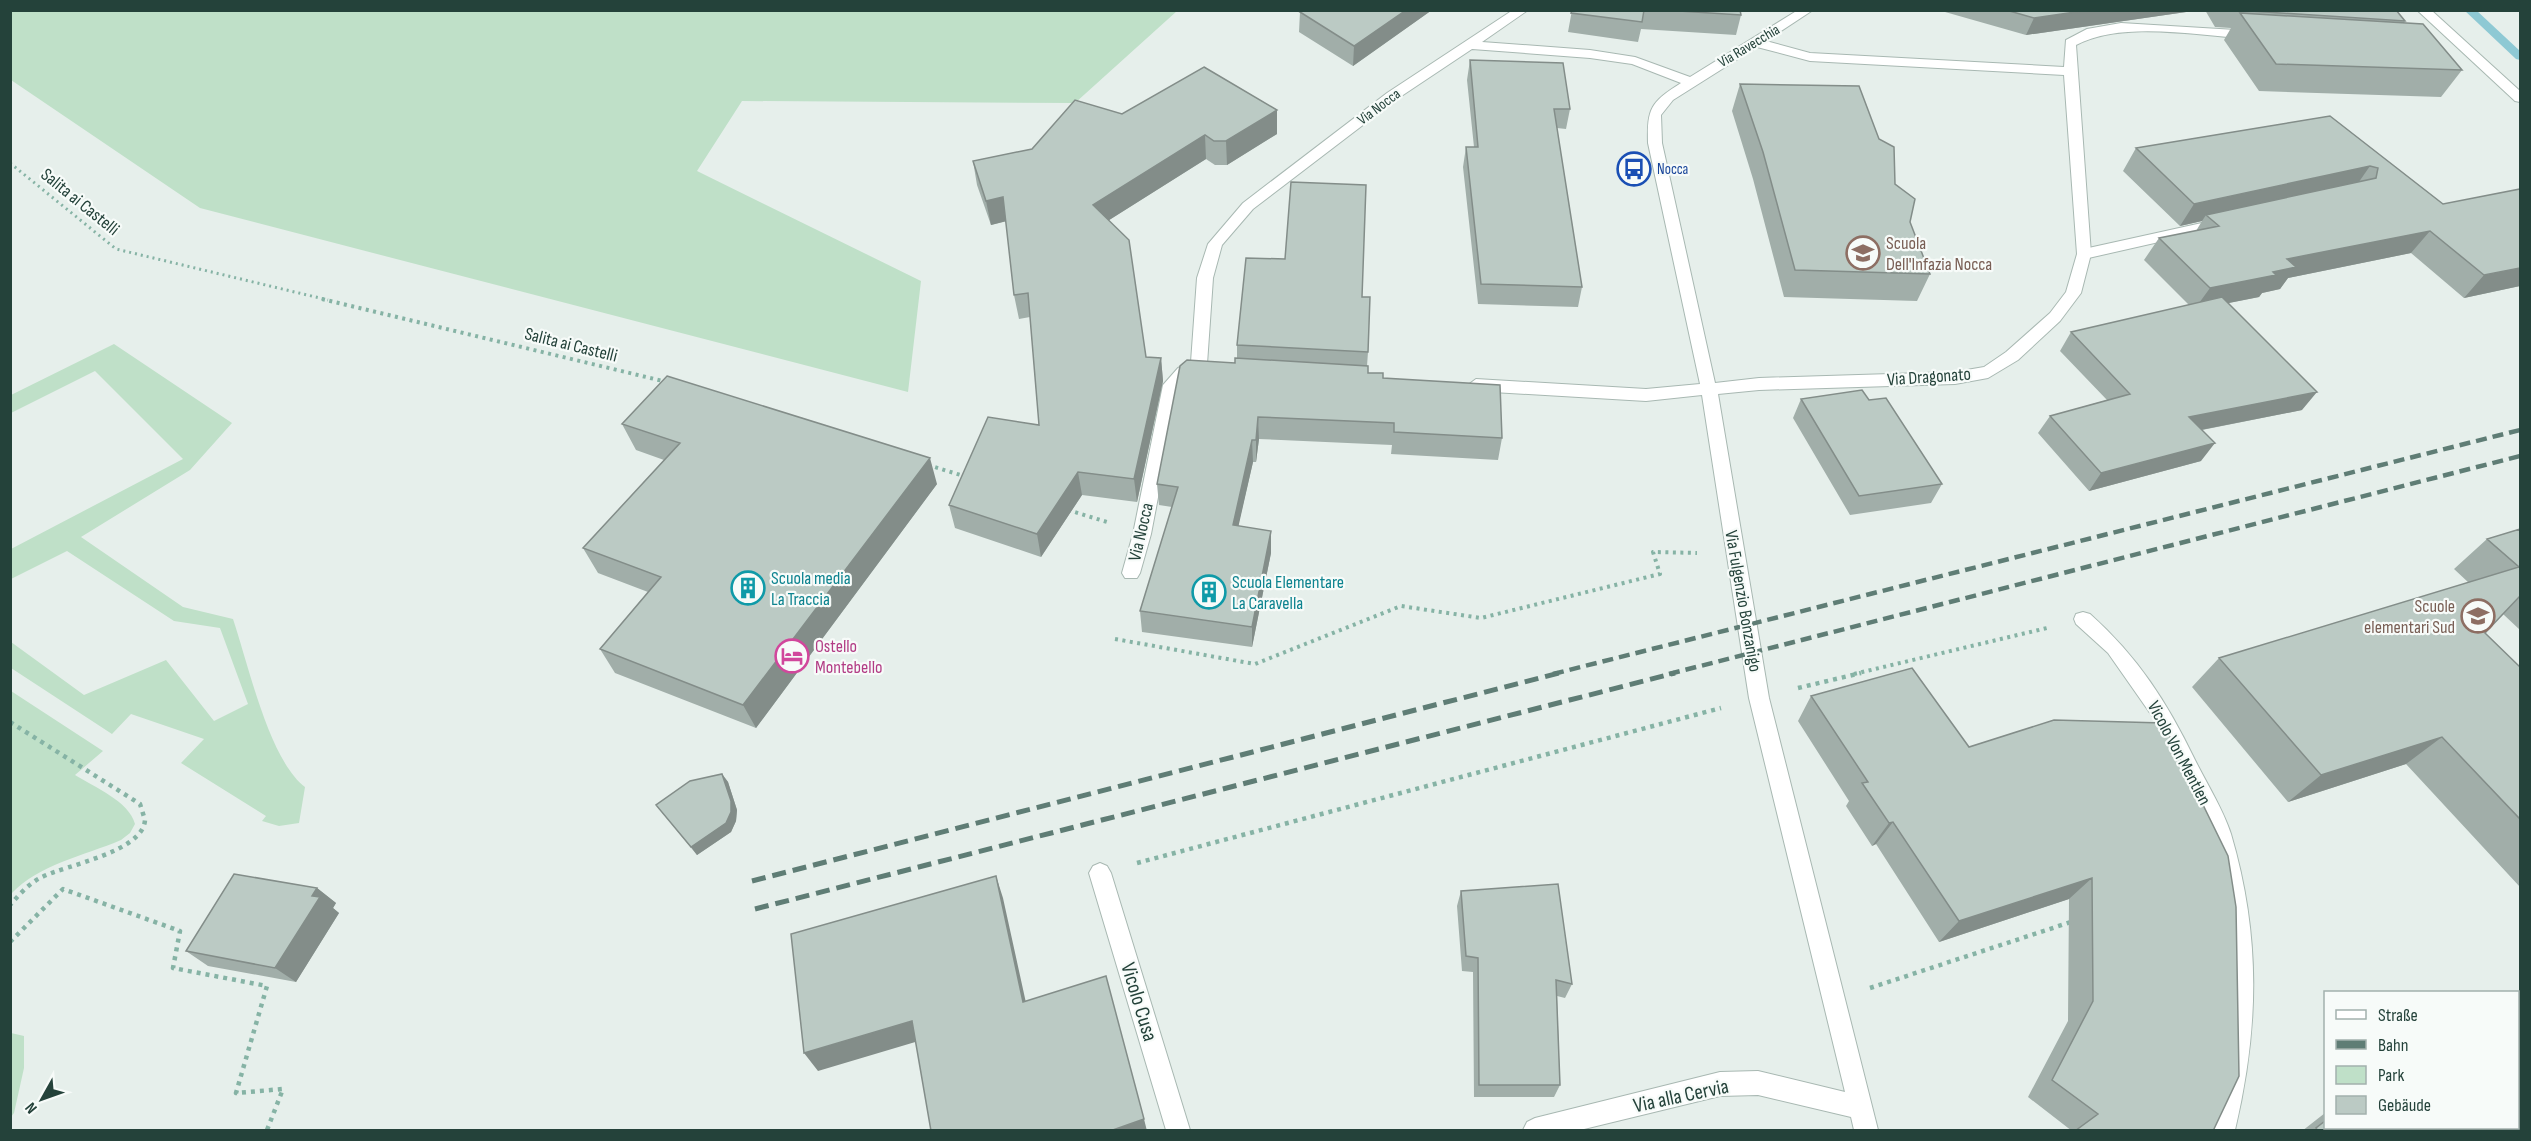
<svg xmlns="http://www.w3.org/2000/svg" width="2531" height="1141" font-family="'Sofia Sans Condensed',sans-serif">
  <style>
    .green { fill: #bfe0c8 }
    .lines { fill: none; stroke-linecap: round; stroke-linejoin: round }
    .stream { fill: #8ec9d4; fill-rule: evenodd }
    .service-casing { stroke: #a8b8b2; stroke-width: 2 }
    .minor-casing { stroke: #a8b8b2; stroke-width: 2 }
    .path-far2 { stroke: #86b3a5; stroke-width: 3; stroke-dasharray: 2 4; stroke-linecap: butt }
    .path-far1 { stroke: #86b3a5; stroke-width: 4; stroke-dasharray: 3 4.5; stroke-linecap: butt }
    .path { stroke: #86b3a5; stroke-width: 4.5; stroke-dasharray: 4 5; stroke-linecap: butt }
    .service { fill: #fff; fill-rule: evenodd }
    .minor { fill: #fff; fill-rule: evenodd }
    .rail-far1 { stroke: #5f7d75; stroke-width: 4.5; stroke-dasharray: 11 6; stroke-linecap: butt }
    .rail { stroke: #5f7d75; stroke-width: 5; stroke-dasharray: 14 7; stroke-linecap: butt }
    .wall { fill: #a1aea9 }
    .shaded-wall { fill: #838d89 }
    .building { fill: #bbcac4; stroke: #838d89; stroke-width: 1.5 }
    .labels { text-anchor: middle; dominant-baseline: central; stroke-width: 4.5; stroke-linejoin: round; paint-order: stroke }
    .far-street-label { font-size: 15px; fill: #24423a; stroke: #f7fbf9 }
    .far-transit-label { font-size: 15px; fill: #164399; stroke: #f7fbf9; text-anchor: start }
    .street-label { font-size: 18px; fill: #24423a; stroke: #f7fbf9 }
    .education-label { font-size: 18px; fill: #785e54; stroke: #f7fbf9; text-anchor: start }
    .culture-label { font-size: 18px; fill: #0d838f; stroke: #f7fbf9; text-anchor: start }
    .hotel-label { font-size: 18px; fill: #b23c85; stroke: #f7fbf9; text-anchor: start }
    .near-street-label { font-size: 21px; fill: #24423a; stroke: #f7fbf9 }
  </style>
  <rect width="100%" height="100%" fill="#e6efeb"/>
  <path class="green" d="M10 11H1177L1075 103 742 101 697 171 921 281 908 392 200 208 11 80Z
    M114 344 232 423 190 470 81 537 183 607 233 619C248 663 269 760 305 787L299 823 279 826 262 821 266 816 181 763 204 739 131 714 112 734 11 668V642L84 695 166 660 214 721 248 704 220 628 174 621 67 551 11 579V549L183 459 95 371 11 413V395Z
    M11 691 103 751 75 775C94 787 129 801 135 824L130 833 121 840C84 856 39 864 11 894Z
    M11 1033 24 1036V1068L14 1113 11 1117Z"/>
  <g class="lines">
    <path class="stream" d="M2464 10H2476L2520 51V60L2516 59Z"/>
    <defs>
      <path id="service" d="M2220 219 2227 224 2225 227 2084 259 2077 254 2084 249Z"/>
      <path id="minor" d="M1513 10H1528L1482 42 1590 50 1635 57 1690 77 1798 10H1813L1766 41 1810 53 2064 67 2066 40 2087 29 2121 23 2252 31 2258 35 2252 39C2200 36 2123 20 2076 45L2091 254 2081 293 2060 321 2018 360 1988 378 1955 384 1759 390 1718 394 1769 698 1878 1130H1854L1851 1117 1758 1095 1720 1096 1580 1130H1523L1527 1122 1535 1118 1720 1072 1758 1071 1845 1092 1749 698 1702 395 1646 401 1476 391 1468 385 1476 379 1646 389 1700 384 1648 143C1647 108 1651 102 1681 83L1632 64 1590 58 1472 49 1397 99 1253 209 1222 245 1213 278 1207 364 1179 387 1151 534 1140 573 1137 578H1125L1122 573 1133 534 1163 385 1178 368 1191 362 1197 278 1208 244 1243 203 1387 93ZM1757 47 1810 61 2064 75 2077 254 2066 292 2050 313 2006 352 1984 367 1955 372 1759 378 1715 383 1662 143 1661 115 1673 100Z
        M2417 10H2431L2520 91V102L2515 101Z
        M2083 612 2090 614C2138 657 2167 702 2195 760 2207 784 2223 809 2231 834 2261 936 2259 1028 2235 1130H2211L2227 1061 2233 975 2225 903 2210 833 2157 723 2108 653 2076 624 2074 619 2076 614Z
        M1100 863 1107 866 1111 873 1190 1130H1166L1089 873 1093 866Z"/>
    </defs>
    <use href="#service" class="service-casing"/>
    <use href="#minor" class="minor-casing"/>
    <path class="path-far2" d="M10 163 116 249 328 300"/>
    <path class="path-far1" d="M322 299 667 382
      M928 465 967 477
      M1068 510 1107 522
      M1115 639 1255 664 1401 606 1481 618 1660 574 1653 552 1697 553
      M1854 674 2047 628"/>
    <path class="path" d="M1798 688 1861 673
      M10 722 140 804 145 820C143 852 66 865 42 877 29 883 19 895 10 905
      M1137 863 1721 708
      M10 942 63 889 180 931 173 968 267 986 236 1093 283 1089 267 1130
      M1870 988 2071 922"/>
    <use href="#service" class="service"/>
    <use href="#minor" class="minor"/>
    <path class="rail-far1" d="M1553 674 2520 430
      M1669 674 2520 456"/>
    <path class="rail" d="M752 881 1559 673
      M755 909 1675 673"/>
  </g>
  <path class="wall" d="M1304 10H1432L1353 66 1299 32 1300 12Z
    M1572 10H1740L1741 15 1736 35 1641 29 1638 42 1568 32Z
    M1938 10H2200L2026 35Z
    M2205 10H2396L2405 21 2404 23 2462 70 2441 97 2259 91 2224 40 2231 28 2215 27Z
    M1470 60 1570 109 1566 129 1557 128 1582 287 1578 307 1478 304 1463 167 1466 147H1474L1467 80Z
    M1740 84 1895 184 1930 274 1917 301 1784 297 1753 179 1732 111Z
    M1122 114 1277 134 1227 165H1215L1206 159 1109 220 1146 357 1161 358 1163 381 1137 502 1082 495 1041 557 955 528 949 505 1039 425 1030 317 1019 319 1014 295 1006 221 991 225 977 185 973 161 1032 149Z
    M2330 116 2443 204 2520 189V286L2464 298 2411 253 2288 278 2280 289 2262 293 2259 297 2228 303 2302 410 2202 430 2201 461 2089 491 2038 433 2050 416 2107 400 2060 351 2071 332 2189 305 2144 260 2159 238 2196 231 2202 221 2180 226 2123 171 2136 148Z
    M1362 297 1368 352 1367 366 1368 373 1383 378 1502 438 1498 460 1391 454 1392 445 1259 439 1256 462H1253L1238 526 1271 553 1252 647 1142 632 1140 611 1172 507 1159 505 1157 484 1237 359V345Z
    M1801 399 1869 400 1942 484 1931 503 1850 515 1793 418Z
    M622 424 937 484 756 728 615 673 600 649 648 592 598 573 583 548 664 460 636 450Z
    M2520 529V630L2503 614 2485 633 2520 667V887L2406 764 2288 802 2192 687 2219 658 2469 583 2454 569 2487 539Z
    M1811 696 1969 747 2054 720 2213 1131H2072L2028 1097 2068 1021 2069 899 1939 942 1876 844 1872 846 1846 806 1849 801 1798 721Z
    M722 774 728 782 737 810 736 821 731 832 697 855 656 805Z
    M317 888 336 903 333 908 339 913 296 982 208 966 186 951Z
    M1461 891 1572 984 1565 998 1557 996 1560 1085 1554 1097H1474L1473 972 1462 971 1457 906Z
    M2325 1113V1128L2513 1131H2302Z"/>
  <path class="shaded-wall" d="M1406 10H1432L1353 66 1354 46Z
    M2089 10H2200L2026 35 2034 18Z
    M1277 110V134L1227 165 1226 141Z
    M1205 135 1206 159 1095 229 1093 205Z
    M2370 166 2354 189 2206 215 2202 221 2180 226 2194 204Z
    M1003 197 1007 221 991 225 986 201Z
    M2430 231 2411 253 2288 278 2280 289 2262 293 2259 297 2194 310 2210 288 2273 272 2287 259Z
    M2520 268V286L2464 298 2484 275Z
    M1161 358 1163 381 1137 502 1134 479Z
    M2317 392 2302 410 2175 435 2189 417Z
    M1258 417 1259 439 1256 462V440Z
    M1252 440 1253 462 1234 546 1233 525Z
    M2215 443 2201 461 2089 491 2101 473Z
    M930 458 937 484 756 728 743 705Z
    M1078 472 1082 495 1041 557 1037 534Z
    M1271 531V553L1252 647V627Z
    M2442 737 2406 764 2288 802 2321 775Z
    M722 774 728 782 737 810 736 821 731 832 697 855 691 847Z
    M1893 822 1876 844 1872 846 1889 823Z
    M996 876 1003 898 1030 1021 1023 1002Z
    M2092 878 2069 899 1939 942 1959 921Z
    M317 888 336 903 333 908 339 913 296 982 275 968 312 896Z
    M912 1021 922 1040 818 1071 804 1053Z
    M1144 1119 1147 1131H1110Z"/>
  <path class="building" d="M1304 10H1406L1354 46 1300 12Z
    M1572 10H1644L1642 22 1571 13Z
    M1663 10H1740L1741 15Z
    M2006 10H2089L2034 18Z
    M2236 10H2396L2405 21Z
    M2240 13 2423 24 2462 70 2276 64Z
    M1470 60 1563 63 1570 109H1554L1582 287 1481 284 1466 147H1478Z
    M1204 67 1277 110 1226 141H1214L1205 135 1093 205 1129 240 1146 357 1161 358 1134 479 1078 472 1037 534 949 505 988 417 1039 425 1028 293 1014 295 1003 197 986 201 973 161 1032 149 1075 100 1122 114Z
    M1740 84 1859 86 1879 139 1894 147 1895 184 1915 199 1910 222 1930 274 1795 270 1763 152Z
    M2330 116 2443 204 2520 189V268L2484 275 2430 231 2287 259 2296 267 2273 272 2276 275 2210 288 2159 238 2219 226 2206 215 2376 178 2378 168 2370 166 2194 204 2136 148Z
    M1291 182 1366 185 1362 297H1370L1368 352 1237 345 1246 258 1285 259Z
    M2222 297 2317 392 2189 417 2215 443 2101 473 2050 416 2130 394 2071 332Z
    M1235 358 1368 366V373H1383V378L1500 385 1502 438 1394 432V423L1258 417 1256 440H1252L1233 525 1271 531 1252 627 1140 611 1178 487 1157 484 1180 366 1187 360 1235 363Z
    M667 376 930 458 743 705 600 649 661 577 583 548 680 443 622 424Z
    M1862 390 1869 400 1886 398 1942 484 1859 496 1801 399Z
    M2520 529V596L2485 633 2520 667V819L2442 737 2321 775 2219 658 2519 567 2487 539Z
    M1912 668 1969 747 2054 720 2163 723 2228 856 2236 907 2239 1076 2213 1131H2075L2098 1114 2052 1080 2093 1001 2092 878 1959 921 1893 822 1889 823 1862 783 1868 782 1811 696Z
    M722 774 731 801V812L726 823 691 847 656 805 690 781Z
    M234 874 317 888 312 896 320 897 275 968 186 951Z
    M996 876 1023 1002 1106 976 1144 1119 1110 1131H931L912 1021 804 1053 791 934Z
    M1558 884 1572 984 1556 980 1560 1085H1479L1478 958 1466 956 1461 891Z
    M2325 1121V1128H2510L2513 1131H2318L2316 1128Z"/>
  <defs>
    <symbol id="bus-ring" viewBox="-11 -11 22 22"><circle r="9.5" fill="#f7fbf9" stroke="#1a4fb4" stroke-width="1.5"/><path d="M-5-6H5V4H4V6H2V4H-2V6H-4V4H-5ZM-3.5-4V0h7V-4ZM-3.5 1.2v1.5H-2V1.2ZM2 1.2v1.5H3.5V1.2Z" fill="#1a4fb4"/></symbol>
    <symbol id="school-ring" viewBox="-11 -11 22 22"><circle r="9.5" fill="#f7fbf9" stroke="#8d6e63" stroke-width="1.5"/><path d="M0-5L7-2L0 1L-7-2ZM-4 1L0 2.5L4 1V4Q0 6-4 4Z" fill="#8d6e63"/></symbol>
    <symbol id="building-ring" viewBox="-11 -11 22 22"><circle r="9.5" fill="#f7fbf9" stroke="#0f9aa8" stroke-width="1.5"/><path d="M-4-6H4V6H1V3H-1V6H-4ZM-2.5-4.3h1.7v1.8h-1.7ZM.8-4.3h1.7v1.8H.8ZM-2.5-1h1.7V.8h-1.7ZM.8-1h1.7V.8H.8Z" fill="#0f9aa8"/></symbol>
    <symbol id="hotel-ring" viewBox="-11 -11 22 22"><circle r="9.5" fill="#f7fbf9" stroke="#d1479c" stroke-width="1.5"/><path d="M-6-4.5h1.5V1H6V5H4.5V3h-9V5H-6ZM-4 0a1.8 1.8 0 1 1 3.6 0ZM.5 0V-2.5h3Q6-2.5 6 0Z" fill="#d1479c"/></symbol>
  </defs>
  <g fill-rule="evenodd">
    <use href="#bus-ring" x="1615" y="150" width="38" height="38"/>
    <use href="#school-ring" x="1844" y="234" width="38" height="38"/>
    <use href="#building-ring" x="729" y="569" width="38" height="38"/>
    <use href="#building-ring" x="1190" y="573" width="38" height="38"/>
    <use href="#school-ring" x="2459" y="597" width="38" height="38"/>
    <use href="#hotel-ring" x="773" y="637" width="38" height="38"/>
  </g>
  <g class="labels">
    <g class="far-street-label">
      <text transform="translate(1749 46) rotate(-31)">Via Ravecchia</text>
      <text transform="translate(1379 107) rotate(-37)">Via Nocca</text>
    </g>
    <g class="far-transit-label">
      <text x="1657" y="169">Nocca</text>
    </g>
    <g class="street-label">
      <text transform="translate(80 202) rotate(39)">Salita ai Castelli</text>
      <text transform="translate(571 345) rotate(14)">Salita ai Castelli</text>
      <text transform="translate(1929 377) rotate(-4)">Via Dragonato</text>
      <text transform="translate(1141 532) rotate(-77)">Via Nocca</text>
      <text transform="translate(1743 601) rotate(80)">Via Fulgenzio Bonzanigo</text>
      <text transform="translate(2179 753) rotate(62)">Vicolo Von Mentlen</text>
    </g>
    <g class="education-label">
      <text x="1886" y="243">Scuola<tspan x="1886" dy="21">Dell'Infazia Nocca</tspan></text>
      <text x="2455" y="606" text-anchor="end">Scuole<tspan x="2455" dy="21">elementari Sud</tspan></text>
    </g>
    <g class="culture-label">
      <text x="771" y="578">Scuola media<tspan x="771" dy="21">La Traccia</tspan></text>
      <text x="1232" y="582">Scuola Elementare<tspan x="1232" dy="21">La Caravella</tspan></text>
    </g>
    <g class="hotel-label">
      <text x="815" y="646">Ostello<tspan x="815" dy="21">Montebello</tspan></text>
    </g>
    <g class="near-street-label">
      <text transform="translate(1139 1002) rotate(73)">Vicolo Cusa</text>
      <text transform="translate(1681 1096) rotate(-12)">Via alla Cervia</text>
    </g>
  </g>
  <rect width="2531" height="1141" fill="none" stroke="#24423a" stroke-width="24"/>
  <rect x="2324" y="991" width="195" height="138" fill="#f7fbf9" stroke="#a3b1ad" stroke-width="1.5"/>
  <rect x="2336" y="1010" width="30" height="9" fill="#ffffff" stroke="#a3b1ad" stroke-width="1.5"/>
  <text x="2378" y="1021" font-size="18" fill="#24423a">Straße</text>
  <rect x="2336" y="1040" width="30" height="9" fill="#5f7d75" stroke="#a3b1ad" stroke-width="1.5"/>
  <text x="2378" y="1051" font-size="18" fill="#24423a">Bahn</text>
  <rect x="2336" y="1066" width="30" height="18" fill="#bfe0c8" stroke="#a3b1ad" stroke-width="1.5"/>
  <text x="2378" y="1081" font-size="18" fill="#24423a">Park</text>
  <rect x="2336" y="1096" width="30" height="18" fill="#bbcac4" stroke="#a3b1ad" stroke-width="1.5"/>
  <text x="2378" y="1111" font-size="18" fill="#24423a">Gebäude</text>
  <g transform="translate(42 1099) rotate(230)" stroke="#f7fbf9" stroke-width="4.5" paint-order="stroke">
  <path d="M0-4.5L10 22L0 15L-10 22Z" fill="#24423a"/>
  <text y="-9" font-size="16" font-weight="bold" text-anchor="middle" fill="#24423a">N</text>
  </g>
</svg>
